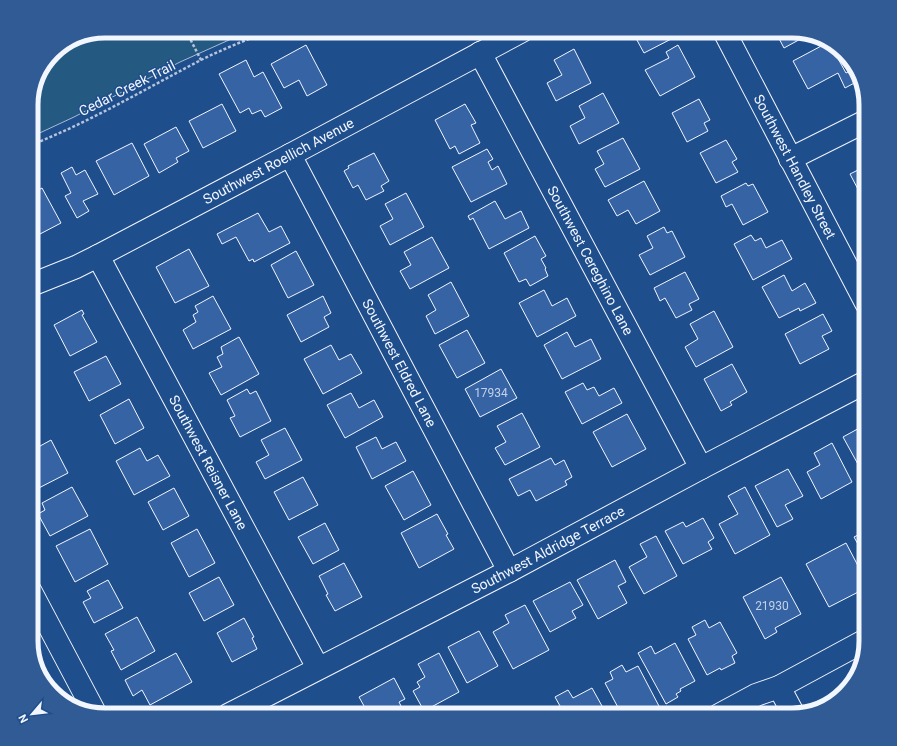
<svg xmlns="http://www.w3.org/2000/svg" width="897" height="746" font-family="Roboto,sans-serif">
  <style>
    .green { fill: #245a82; stroke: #a8bbd7 }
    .building { fill: #3563a3; stroke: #f2f6ff }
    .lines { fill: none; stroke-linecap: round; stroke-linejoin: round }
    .minor-casing { stroke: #f2f6ff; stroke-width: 24 }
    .path { stroke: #b3c4dc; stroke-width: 2.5; stroke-dasharray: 3 2; stroke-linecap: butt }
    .minor { stroke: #1f4e8c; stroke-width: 22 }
    .labels { text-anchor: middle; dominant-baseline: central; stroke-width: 3; stroke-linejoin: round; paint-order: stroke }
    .number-label { font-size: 12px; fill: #c3d1e8 }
    .street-label { font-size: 14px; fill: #f2f6ff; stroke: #1f4e8c }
    .rim { fill: none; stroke: #f2f6ff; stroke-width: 5 }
  </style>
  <rect width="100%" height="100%" fill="#1f4e8c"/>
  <path class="green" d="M105 31H249L180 62 74 117 31 137V100L39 72 56 50Z
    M31 642 62 699 56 696 39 674 31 646Z"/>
  <path class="building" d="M632 31H674L677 36 644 53Z
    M775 31H792L806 36 784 48Z
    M825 44 831 46 846 73 854 69 860 80 845 88 838 73 808 89 793 61Z
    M306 45 327 85 307 96 299 80 284 88 271 64Z
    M678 45 695 77 660 96 645 70 669 58 666 52Z
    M574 49 591 83 556 101 547 83 562 75 554 60Z
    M246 60 254 77 263 72 282 108 265 117 261 110 252 114 249 108 240 113 219 74Z
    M603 93 619 123 579 144 570 126 585 118 579 106Z
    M699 99 710 120 704 123 708 131 687 142 672 113Z
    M222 104 236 131 203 148 189 121Z
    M465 104 476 123 471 125 480 143 459 154 455 146 450 149 435 120Z
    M176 127 189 151 176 158 178 162 159 173 144 144Z
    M623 138 640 169 605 187 595 169 604 164 597 151Z
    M726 140 737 159 732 162 738 172 716 183 700 153Z
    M132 143 149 176 114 195 96 161Z
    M487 149 493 159 488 162 492 170 498 166 507 184 471 202 452 167Z
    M374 153 389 181 381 186 384 191 366 200 358 185 353 188 344 171 349 168 348 166Z
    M866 166V192L861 195 850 174Z
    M72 167 76 175 85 170 98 194 83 201 89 211 77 218 65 196 71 193 61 173Z
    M644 181 660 211 636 224 628 210 617 216 608 200Z
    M746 183 748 186 753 184 768 212 743 225 732 204 726 207 721 196Z
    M42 188 61 223 40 234 38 230 31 234V194Z
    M406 193 424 227 390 245 380 226 393 219 385 204Z
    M495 201 505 219 521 211 529 228 489 249 473 218 470 220 468 216Z
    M258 213 269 232 281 226 290 243 254 262 253 259 249 261 236 237 222 244 217 234Z
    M664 227 667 233 672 231 685 257 650 275 639 255 653 248 647 236Z
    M751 235 755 241 761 238 766 248 782 240 792 259 753 280 734 244Z
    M535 236 546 256 541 259 546 268 545 269 548 276 530 286 526 279 519 282 504 253Z
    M432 237 449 268 410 289 400 271 411 265 404 252Z
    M189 249 209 286 175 303 156 267Z
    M296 251 314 285 288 298 271 265Z
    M685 272 699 299 689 304 692 310 676 318 665 298 660 301 654 288Z
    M784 275 792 291 805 283 816 303 800 311 799 308 779 318 762 287Z
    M451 282 469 316 435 334 426 316 436 310 428 295Z
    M544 290 552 306 567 298 576 316 537 337 519 303Z
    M213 296 231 329 193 349 183 330 196 322 193 315 198 312 195 306Z
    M323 296 331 313 324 317 329 327 301 342 287 315Z
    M82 310 84 314 82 315 97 342 70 356 54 325Z
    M714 311 733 347 696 367 685 347 698 339 690 324Z
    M823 314 832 331 822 336 829 349 800 364 785 334Z
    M467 330 485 363 457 378 439 345Z
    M567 332 575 347 591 339 601 359 562 379 544 345Z
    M239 337 259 374 221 395 209 373 222 367 217 357 223 354 221 347Z
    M331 345 339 360 351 354 362 373 323 394 304 359Z
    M106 356 121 384 89 401 74 372Z
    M732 364 747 392 730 402 732 405 721 411 704 379Z
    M501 369 517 398 480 417 465 389Z
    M583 383 587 390 594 387 599 396 614 388 622 403 582 424 565 392Z
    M247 389 250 394 256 391 271 421 240 437 230 418 235 416 227 400Z
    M351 393 359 408 374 400 383 417 345 438 327 405Z
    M129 399 144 428 115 444 100 415Z
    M522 413 540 447 505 465 495 448 506 442 497 426Z
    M627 414 646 449 612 467 593 432Z
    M863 426 866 431V476L865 477 843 437Z
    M285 428 302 460 265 479 256 462 269 455 261 440Z
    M376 437 382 449 396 442 406 461 372 479 356 447Z
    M51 440 68 473 31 492V469L33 468 31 466V451Z
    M832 443 852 482 821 499 807 472 820 465 814 453Z
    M140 448 147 461 158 455 170 476 134 495 116 461Z
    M551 458 555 465 564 460 572 477 565 481 567 485 536 501 530 490 518 496 509 479Z
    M788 469 803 496 785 505 793 519 777 527 755 486Z
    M413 471 431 505 404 520 385 486Z
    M303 477 318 505 289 520 274 492Z
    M72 487 88 516 50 536 38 514 45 510 42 503Z
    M745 487 770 535 735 554 719 524 738 514 728 496Z
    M174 488 189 516 163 530 148 502Z
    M437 514 448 534 446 535 454 549 419 568 401 533Z
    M703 518 714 538 708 542 712 549 683 564 665 531 683 522 686 527Z
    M325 523 339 550 313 564 298 537Z
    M90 529 108 564 75 582 56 546Z
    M197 529 215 563 189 577 171 543Z
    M866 531V559L854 537Z
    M656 536 677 576 644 594 629 567 647 557 640 544Z
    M846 543 866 581V588L829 607 806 564Z
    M615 560 626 582 618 586 627 603 598 619 577 580Z
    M344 563 362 597 335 611 326 595 328 594 319 576Z
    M219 577 234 605 204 621 189 593Z
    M781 577 801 614 775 628 777 632 765 639 743 597Z
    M108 580 123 608 94 623 83 602 91 598 87 591Z
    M570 582 583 605 572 611 576 618 550 632 533 601Z
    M525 605 549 650 513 669 493 632 509 623 505 615Z
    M137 617 155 651 121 670 111 651 114 650 105 634Z
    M244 618 254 637 252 638 257 649 232 662 217 633Z
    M705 620 709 628 720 622 737 653 732 656 735 663 721 670 720 668 707 675 688 639 696 635 692 627Z
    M479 631 498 666 467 683 448 647Z
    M675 643 695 681 680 689 681 691 676 694 678 697 666 704 638 653 651 646 655 654Z
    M176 653 192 682 150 705 142 690 133 696 125 680Z
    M439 653 459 692 424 711 413 691 420 687 417 682 425 677 418 664Z
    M622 665 626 672 638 666 660 708 652 712 650 709 639 715 637 712 632 715H622L605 683 613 679 610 672Z
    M394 678 405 699 399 702 403 710 393 715H369L359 697Z
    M592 688 607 715H565L555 697 568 690 573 698Z
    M335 707 339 715H320Z"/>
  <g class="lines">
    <defs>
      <g id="minor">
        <path id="s1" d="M724 31 866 303"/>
        <path id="s2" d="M480 53 701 468"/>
        <path id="s3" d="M290 155 509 571"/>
        <path d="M790 159 866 121"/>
        <path id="s4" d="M98 256 318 668"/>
        <path id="s5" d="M31 285 76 267 98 256 290 155 522 31"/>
        <path d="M31 592 94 711"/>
        <path d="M779 687 794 715"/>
        <path id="s6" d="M228 715 509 571 701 468 866 382"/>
        <path d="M719 715 756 695 779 687 866 640"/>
      </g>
    </defs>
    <use href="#minor" class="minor-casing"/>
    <path class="path" d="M186 31 201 60
      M31 145C90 122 145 89 201 60 223 49 246 40 269 31"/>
    <use href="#minor" class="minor"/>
  </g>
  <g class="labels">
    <g class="number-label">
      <text x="491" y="393">17934</text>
      <text x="772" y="606">21930</text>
    </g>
    <g class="street-label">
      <text transform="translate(127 88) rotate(-27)">Cedar Creek Trail</text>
      <text stroke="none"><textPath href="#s5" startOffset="277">Southwest Roellich Avenue</textPath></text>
      <text stroke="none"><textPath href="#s1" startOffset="153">Southwest Handley Street</textPath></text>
      <text stroke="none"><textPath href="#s2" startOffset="235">Southwest Cereghino Lane</textPath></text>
      <text stroke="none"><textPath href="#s3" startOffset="235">Southwest Eldred Lane</textPath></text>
      <text stroke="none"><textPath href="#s4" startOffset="234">Southwest Reisner Lane</textPath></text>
      <text stroke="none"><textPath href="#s6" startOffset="360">Southwest Aldridge Terrace</textPath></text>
    </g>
  </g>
  <path d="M0 0H897V746H0ZM105 38H792A67 67 0 0 1 859 105V641A67 67 0 0 1 792 708H105A67 67 0 0 1 38 641V105A67 67 0 0 1 105 38Z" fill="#305b95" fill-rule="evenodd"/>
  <path class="rim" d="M105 38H792A67 67 0 0 1 859 105V641A67 67 0 0 1 792 708H105A67 67 0 0 1 38 641V105A67 67 0 0 1 105 38Z"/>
  <g transform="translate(32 714) rotate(242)" stroke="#1f4e8c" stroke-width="3" paint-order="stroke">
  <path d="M0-3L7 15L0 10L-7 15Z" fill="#f2f6ff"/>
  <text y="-6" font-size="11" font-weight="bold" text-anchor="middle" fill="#f2f6ff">N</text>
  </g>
</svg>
